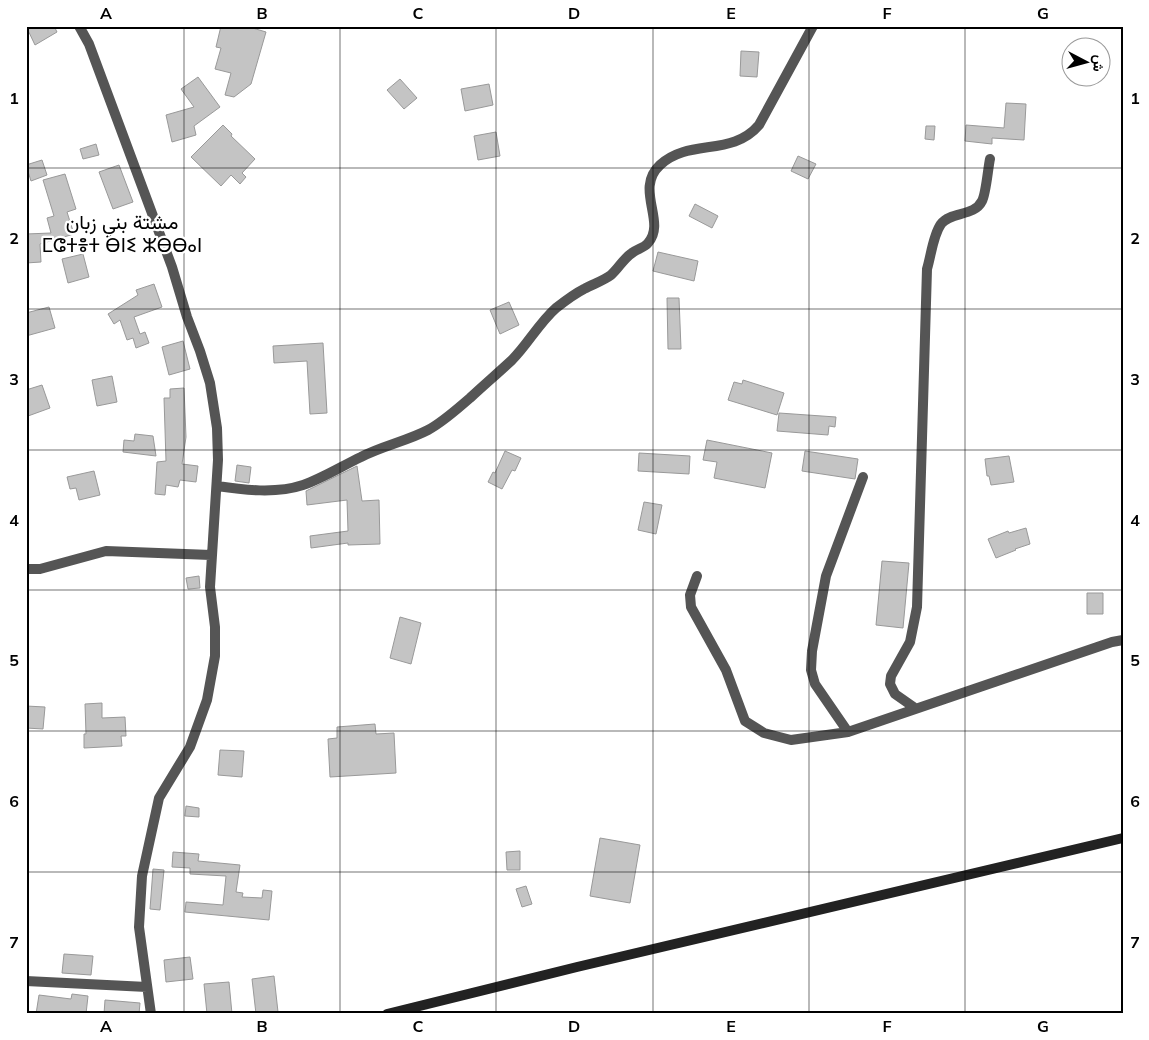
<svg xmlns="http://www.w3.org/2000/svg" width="1149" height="1040" font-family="Mulish,Vazirmatn,'Noto Sans Tifinagh',sans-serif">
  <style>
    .building { fill: #c4c4c4; stroke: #999 }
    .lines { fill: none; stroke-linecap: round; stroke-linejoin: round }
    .minor { stroke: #555; stroke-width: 10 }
    .secondary { stroke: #222; stroke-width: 10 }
    .grid { fill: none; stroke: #000; stroke-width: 1; stroke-opacity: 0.55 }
    .labels { text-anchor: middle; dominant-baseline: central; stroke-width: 4.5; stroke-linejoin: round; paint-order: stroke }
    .quarter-label { font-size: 20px; fill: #000; stroke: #fff }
    .neatline { fill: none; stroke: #000; stroke-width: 2 }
    .grid-label { font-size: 16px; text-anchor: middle; font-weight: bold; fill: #000 }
  </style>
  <rect width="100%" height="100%" fill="#fff"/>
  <path class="building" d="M26 26H54L57 32 35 45Z
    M221 26H246L266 32 251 84 234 97 225 95 231 73 215 69 221 48 216 47Z
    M741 51 759 52 757 77 740 76Z
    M198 77 220 107 194 126 196 135 172 142 166 115 194 107 181 89Z
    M400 79 417 98 404 109 387 90Z
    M489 84 493 105 465 111 461 89Z
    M1006 103 1026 104 1024 140 992 138V144L965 141 966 125 1004 128Z
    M223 125 232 134 231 136 255 159 242 173 246 177 240 184 231 175 221 186 191 157Z
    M926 126H935L934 140 925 139Z
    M496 132 500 156 478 160 474 136Z
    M96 144 99 155 83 159 80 149Z
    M798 156 816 164 808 179 791 171Z
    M42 160 47 175 31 181 26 165Z
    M119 165 133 202 113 209 99 172Z
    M65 174 76 209 67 212 74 234 40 244 41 262 26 263V234L51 233 47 218 54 216 43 180Z
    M695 204 718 216 712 228 689 216Z
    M658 252 698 261 694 281 653 271Z
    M83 254 89 277 68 283 62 259Z
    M154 284 162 307 134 317 140 334 145 332 149 343 136 348 133 338 127 340 120 320 114 324 108 314 138 295 136 290Z
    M667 298H679L681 349H668Z
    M509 302 519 325 500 334 490 310Z
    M49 307 55 328 26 336V313Z
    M183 341 190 369 169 375 162 347Z
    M323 343 327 413 310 414 307 361 274 363 273 346Z
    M112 376 117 402 97 406 92 380Z
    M743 380 784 393 777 415 728 400 734 382 742 384Z
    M42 385 50 408 28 416 26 410V390Z
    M184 388 186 437 182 464 198 466 196 482 180 480 178 487 166 485 165 495 155 494 157 462 166 461 164 398H170V389Z
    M779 413 836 417 835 427 829 426 828 435 777 431Z
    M135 434 153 436 156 456 123 452 124 440 134 441Z
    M707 440 772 453 765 488 714 478 717 462 703 460Z
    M505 451 521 458 515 471 512 470 502 489 488 482 493 472 495 473Z
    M805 451 858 459 855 479 802 471Z
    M639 453 690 456 689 474 638 471Z
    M1009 456 1014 482 991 485 989 476H987L985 459Z
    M237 465 251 467 249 483 235 481Z
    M357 466 362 501 379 500 380 544 348 545V543L311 548 310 536 348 531 347 500 307 505 306 491Z
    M94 471 100 495 79 500 76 488 70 489 67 477Z
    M644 502 662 505 656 534 638 530Z
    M1026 528 1030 544 1015 549 1016 550 996 558 988 539 1008 531 1009 533Z
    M882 561 909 563 903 628 876 625Z
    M199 576 200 588 188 589 186 578Z
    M1087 593H1103V614H1087Z
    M400 617 421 623 411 664 390 658Z
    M102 703V718L125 717 126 736H121L122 746 84 748V734H86L85 704Z
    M26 706 45 707 43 729 26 728Z
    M375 724 376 734 394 733 396 773 330 777 328 739 337 738V727Z
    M220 750 244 751 242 777 218 775Z
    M186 806 199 808V817L185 816Z
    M600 838 640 845 630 903 590 896Z
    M520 851V870H507L506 852Z
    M173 852 199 854 198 861 240 865 236 892 243 893 242 897 262 898 263 890 272 891 269 920 185 912 186 902 223 905 226 876 190 874V868L172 867Z
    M153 869 164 870 160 910 150 909Z
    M526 886 532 904 522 907 516 889Z
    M64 954 93 956 91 975 62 973Z
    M190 957 193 979 166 982 164 960Z
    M274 976 278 1012 256 1014 252 979Z
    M229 982 232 1014H207L204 984Z
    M72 994 88 996 86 1014H36L39 995 71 999Z
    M105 1000 140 1003 139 1014H104Z"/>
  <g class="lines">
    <path class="minor" d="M79 26 89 44 172 267 187 317 200 351 210 383 217 428 218 460 210 587 215 627V656L207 700 190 747 159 798 142 876 139 927 151 1014
      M217 486C244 490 276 494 303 485 323 478 342 466 361 457 382 446 407 441 428 430 443 422 457 409 470 398 484 385 498 373 512 360 528 344 539 323 556 308 565 301 574 294 584 289 593 284 603 281 611 275 619 268 623 259 632 253 637 249 644 248 648 243 667 222 634 189 660 165 689 138 732 157 759 125L813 26
      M26 569H40L106 551 211 555
      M697 576 690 595 691 607 726 670 745 721 764 733 791 740 848 732 1112 642 1123 640
      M915 708 895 694 890 684 891 676 910 642 917 607 927 269C931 256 933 235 941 224 951 211 974 217 982 201 986 194 988 168 990 159
      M848 732 815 684 811 670 812 651 826 576 863 477
      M26 981 147 987"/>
    <path class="secondary" d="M387 1014 577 967 1123 838"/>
  </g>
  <path class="grid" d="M184 26V1014M340 26V1014M496 26V1014M653 26V1014M809 26V1014M965 26V1014M26 168H1123M26 309H1123M26 450H1123M26 590H1123M26 731H1123M26 872H1123"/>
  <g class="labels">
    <g class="quarter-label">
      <text x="122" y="221">مشتة بني زبان<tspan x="122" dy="23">ⵎⵛⵜⴻⵜ ⴱⵏⵉ ⵣⴱⴱⴰⵏ</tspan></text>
    </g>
  </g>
  <rect width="1149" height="1040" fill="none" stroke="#ffffff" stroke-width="55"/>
  <g transform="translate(1086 62) rotate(96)"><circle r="24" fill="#ffffff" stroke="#999999"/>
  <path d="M0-4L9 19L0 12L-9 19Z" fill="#000000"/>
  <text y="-8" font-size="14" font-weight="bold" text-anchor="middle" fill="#000000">ش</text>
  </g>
  <rect x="28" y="28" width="1094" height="984" class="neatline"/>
  <g class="grid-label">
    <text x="106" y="19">A</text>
    <text x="262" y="19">B</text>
    <text x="418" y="19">C</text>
    <text x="574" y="19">D</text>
    <text x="731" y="19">E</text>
    <text x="887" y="19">F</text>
    <text x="1043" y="19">G</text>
    <text x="14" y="104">1</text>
    <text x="1135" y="104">1</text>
    <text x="14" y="244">2</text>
    <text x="1135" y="244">2</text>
    <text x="14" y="385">3</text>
    <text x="1135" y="385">3</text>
    <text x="14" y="526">4</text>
    <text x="1135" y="526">4</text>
    <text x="14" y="666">5</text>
    <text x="1135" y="666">5</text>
    <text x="14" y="807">6</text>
    <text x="1135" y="807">6</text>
    <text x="14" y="948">7</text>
    <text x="1135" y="948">7</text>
    <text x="106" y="1032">A</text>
    <text x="262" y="1032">B</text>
    <text x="418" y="1032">C</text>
    <text x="574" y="1032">D</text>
    <text x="731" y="1032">E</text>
    <text x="887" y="1032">F</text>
    <text x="1043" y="1032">G</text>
  </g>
</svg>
